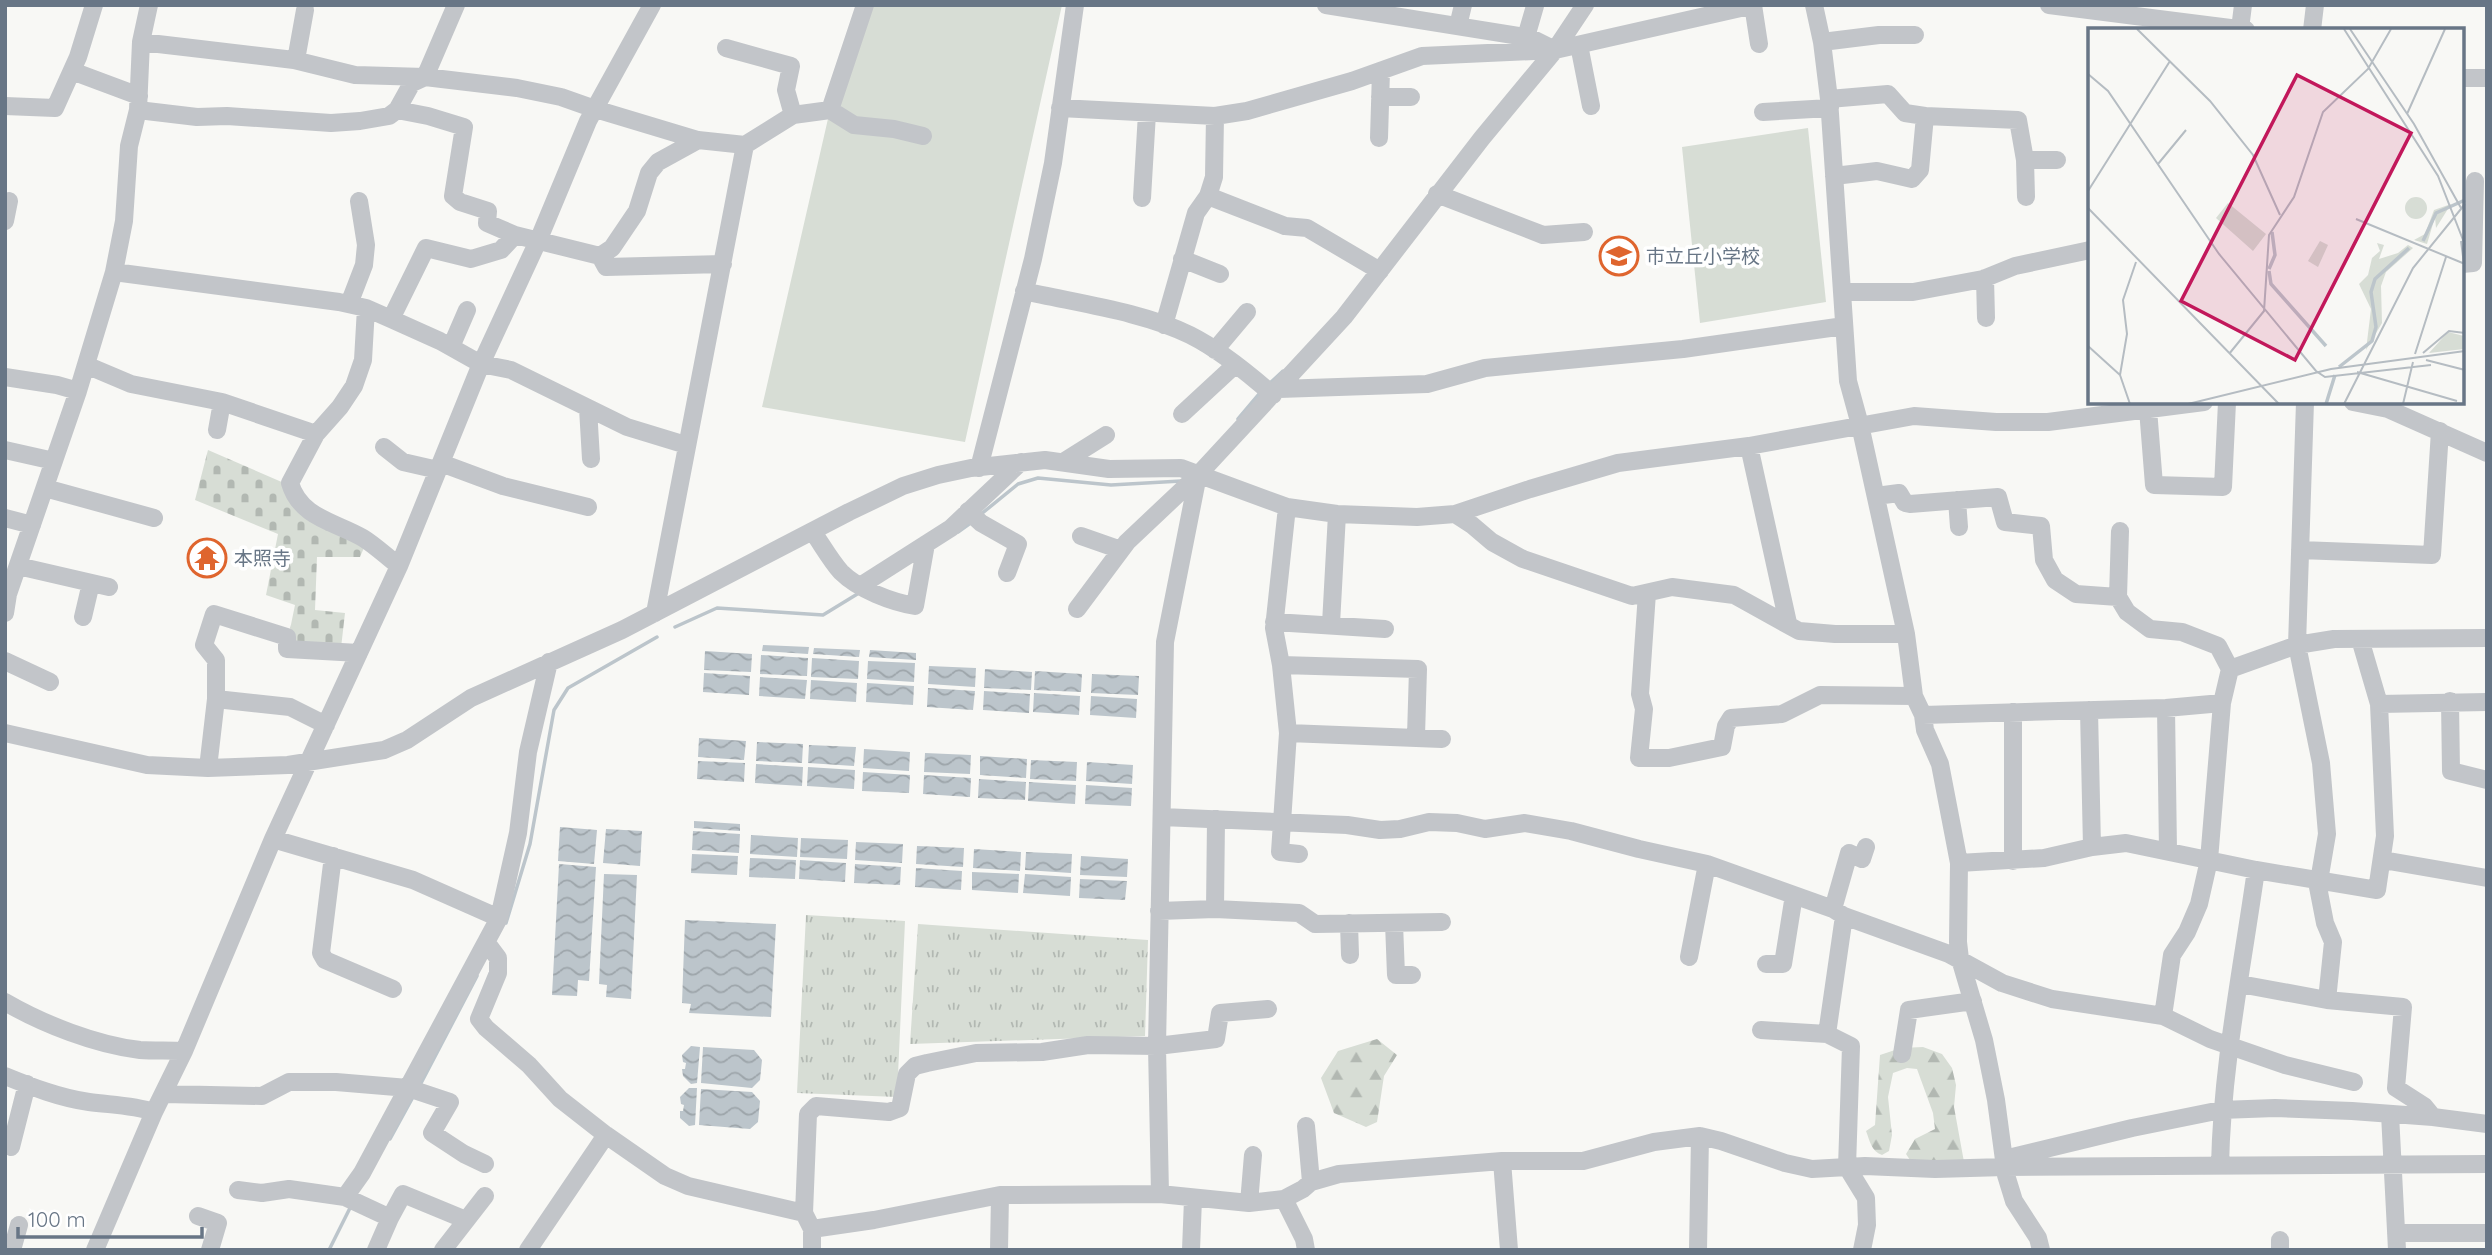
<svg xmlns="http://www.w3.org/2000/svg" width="2492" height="1255" font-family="Quicksand,'Noto Sans JP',sans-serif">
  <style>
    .grass { fill: url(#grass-tufts) }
    .forest { fill: url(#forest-firs) }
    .cemetery { fill: url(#cemetery-stones) }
    .park { fill: #d7ddd5 }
    .water { fill: url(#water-waves) }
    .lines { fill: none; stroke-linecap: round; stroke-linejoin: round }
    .stream { stroke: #bcc5cb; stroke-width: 3.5 }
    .minor { stroke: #c2c5c9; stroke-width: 18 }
    .labels { text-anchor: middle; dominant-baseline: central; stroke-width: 7; stroke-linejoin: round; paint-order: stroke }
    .poi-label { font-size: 19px; fill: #687686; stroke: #fff; text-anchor: start }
    .inset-river { fill: none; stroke: #bcc5cb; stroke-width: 3.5 }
    .inset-road { fill: none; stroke: #b5bcc2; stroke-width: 2 }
    .view { fill: #c2185b; fill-opacity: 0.15; stroke: #c2185b; stroke-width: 3.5 }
    .inset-edge { fill: none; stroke: #687686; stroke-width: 3.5 }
  </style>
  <defs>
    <pattern id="grass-tufts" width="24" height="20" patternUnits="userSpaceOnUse" patternTransform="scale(1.75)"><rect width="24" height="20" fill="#d7ddd5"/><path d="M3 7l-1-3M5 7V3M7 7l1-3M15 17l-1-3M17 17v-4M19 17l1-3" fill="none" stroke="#b2b8b2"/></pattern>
    <pattern id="forest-firs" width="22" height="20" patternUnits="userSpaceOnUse" patternTransform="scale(1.75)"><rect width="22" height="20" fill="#d7ddd5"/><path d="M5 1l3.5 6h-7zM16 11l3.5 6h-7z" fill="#b2b8b2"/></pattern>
    <pattern id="cemetery-stones" width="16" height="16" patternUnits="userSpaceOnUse" patternTransform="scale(1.75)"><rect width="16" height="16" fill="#d7ddd5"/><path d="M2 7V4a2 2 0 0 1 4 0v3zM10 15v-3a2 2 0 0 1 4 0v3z" fill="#b2b8b2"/></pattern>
    <pattern id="water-waves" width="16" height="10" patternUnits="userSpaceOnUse" patternTransform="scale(1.75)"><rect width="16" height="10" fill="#bcc5cb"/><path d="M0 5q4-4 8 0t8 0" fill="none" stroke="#9da5aa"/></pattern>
  </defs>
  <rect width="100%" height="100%" fill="#f8f8f5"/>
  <path class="grass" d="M806 915 905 921 897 1097 797 1093Z
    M918 924 1148 940 1145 1036 910 1044Z"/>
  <path class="forest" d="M1377 1039 1397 1055 1384 1076 1377 1122 1366 1127 1334 1113 1321 1078 1338 1051Z
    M1923 1047 1942 1054 1952 1068 1956 1085 1954 1107 1964 1162 1914 1166 1906 1154 1915 1139 1935 1129 1933 1113 1917 1069 1907 1068 1893 1073 1888 1097 1892 1135 1889 1151 1882 1155C1871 1151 1870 1141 1866 1131L1875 1125 1880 1055 1901 1048Z"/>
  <path class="cemetery" d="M208 450 284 483 366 543 360 557H317L315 610 345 613 341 648 287 644 295 605 266 595 278 534 195 500Z"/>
  <path class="park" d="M862 5H1062L965 442 762 407 830 110Z
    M1808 128 1826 302 1700 323 1682 147Z"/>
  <path class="water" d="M763 645 809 647 808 654 762 651Z
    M814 648 860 650 859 657 813 654Z
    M870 650 916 653V660L869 657Z
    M705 651 752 654 751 672 704 670Z
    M761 655 808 658 807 676 760 674Z
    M812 658 859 661 858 679 811 677Z
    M868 661 915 663 914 682 867 679Z
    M929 666 976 668 975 687 928 684Z
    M985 669 1032 672 1031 690 984 688Z
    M1035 671 1082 674 1081 692 1034 690Z
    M704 673 750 676 749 695 703 692Z
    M1092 674 1139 676 1138 695 1091 693Z
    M760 677 807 680 805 699 759 696Z
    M811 680 857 683 856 702 810 699Z
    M867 683 914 686 913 705 866 702Z
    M928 688 975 691 973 710 927 707Z
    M984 691 1030 694 1029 713 983 710Z
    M1034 693 1080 696 1079 715 1033 712Z
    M1091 696 1137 699 1136 718 1090 715Z
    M699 738 746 741 744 760 698 757Z
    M757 742 803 744 802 763 756 761Z
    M809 745 856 747 854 766 808 763Z
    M864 749 910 752 909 771 863 768Z
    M925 753 971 755 970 774 924 772Z
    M980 756 1027 759 1026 778 980 775Z
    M1031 760 1077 762 1076 781 1030 779Z
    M698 761 745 763 744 782 697 779Z
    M1087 762 1133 765 1132 784 1086 781Z
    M756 764 803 767 802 786 755 783Z
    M808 767 855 770 854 789 807 786Z
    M863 772 910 775 909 793 862 791Z
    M924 775 971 778 970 797 923 794Z
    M979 779 1026 782 1025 800 978 798Z
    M1029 782 1076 785 1075 804 1028 801Z
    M1086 785 1132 788 1131 806 1085 804Z
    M694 821 740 824V831L694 828Z
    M560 827 597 830 594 864 558 861Z
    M606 829 642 831 640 866 603 863Z
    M693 831 740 834 739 853 692 850Z
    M751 835 798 838 797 857 750 854Z
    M801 838 848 840 847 859 800 857Z
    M856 842 903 844 902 863 855 860Z
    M917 846 964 848 963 867 916 864Z
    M974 849 1021 852 1020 871 973 868Z
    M1026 852 1072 854 1071 873 1025 870Z
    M692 854 738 856 737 875 691 873Z
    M1081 856 1128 859 1127 877 1080 875Z
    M750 858 796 860 795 879 749 877Z
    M800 860 846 863 845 882 799 879Z
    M559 864 596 867 589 981 578 980 577 996 552 995Z
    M855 864 901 867 900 885 854 883Z
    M916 868 962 871 961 890 915 887Z
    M972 872 1019 874 1018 893 972 890Z
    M604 874 637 875 631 999 606 997 607 985 599 984Z
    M1025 874 1071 877 1070 896 1023 893Z
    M1080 879 1127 881 1125 900 1079 898Z
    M685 920 776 924 771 1017 689 1013 691 1004 682 1003Z
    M691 1046 700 1047 697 1083 691 1084 683 1076 682 1069H685L686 1063 683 1062 682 1055Z
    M703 1047 754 1050 762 1060 760 1080 752 1088 701 1083Z
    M689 1088H697L695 1125 689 1126 680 1118V1111H683L684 1105 681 1104 680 1097Z
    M701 1089 752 1092 760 1101 758 1122 750 1129 699 1125Z"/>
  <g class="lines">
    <path class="stream" d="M1268 385 1283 371
      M1238 419 1260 393
      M980 515 1018 484 1038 478 1111 485 1181 481
      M958 532 972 522
      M675 627 717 608 823 615 859 593
      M506 923 530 844 554 710 568 688 657 637
      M419 1087 477 976
      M390 1139 413 1097
      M329 1250 351 1206"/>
    <path class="minor" d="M1326 5 1531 38 1555 50
      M1753 5 1759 44
      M1814 5 1822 42 1829 99 1848 381 1860 425 1906 634 1914 696 1923 715 1925 730 1940 764 1959 863 1958 942 1960 959 1984 1040 1996 1100 2006 1175 2014 1201 2038 1238 2041 1250
      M2049 5 2246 30
      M1458 26 1463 5
      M2240 29 2243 5
      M2312 30 2315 5
      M1526 37 1535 6
      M141 42 294 60 355 75 425 77 517 88 561 97 595 109 698 140 745 145
      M1822 42 1879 35H1915
      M1579 45 1591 106
      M726 48 791 66 786 90 793 115
      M296 60 305 10
      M72 71 139 96
      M2462 78H2487
      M1380 97H1411
      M1829 99 1888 94 1905 113 1925 116
      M5 106 55 108 78 57 94 5
      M1060 108 1215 116 1247 111 1352 81 1422 56 1555 50 1754 5
      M138 110 197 117 227 116 331 123 360 121 389 116 397 110 412 83 425 77 456 5
      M397 110 428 116 464 127 453 196 460 202 488 211 487 223 515 235
      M830 110 854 125 894 129 923 136
      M1763 112 1830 108
      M1379 138 1381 71
      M2025 160H2057
      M1834 176 1877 171 1912 179 1920 170 1925 116 2018 120 2025 160 2026 197
      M1437 194 1543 235 1584 232
      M1208 196 1285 226 1307 228 1380 271
      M1142 198 1147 113
      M5 221 9 201
      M600 256 612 248 637 211 649 173 658 162 698 140
      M1182 259 1220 274
      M2462 264 2473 263 2475 181
      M114 272 339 302 366 308 391 319 440 341 481 364 511 370 627 427 686 445
      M1985 278 1986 318
      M1024 291C1076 303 1144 312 1190 335 1220 350 1248 373 1273 395
      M1843 292H1913L1983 279 2015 266 2090 250
      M349 304 364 265 366 245 359 201
      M366 308 363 360 354 386 340 407 316 434 290 483C300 518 336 522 363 538 376 546 387 557 399 566
      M391 319 426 248 471 259 501 250 515 235 600 256 606 267 723 264
      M1164 325 1196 213 1208 196 1214 177 1215 116
      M451 347 467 310
      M1215 350 1247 312
      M86 365 131 384 222 402
      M5 377 57 385 78 391
      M1279 389 1427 384 1485 368 1683 349 1844 326
      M2353 402 2388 409 2487 453
      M588 408 591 459
      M2148 409 2154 485 2223 487 2227 402
      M1182 414 1235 365
      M217 430 222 402 316 434
      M1749 446 1788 623
      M384 447 403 462 438 470
      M5 450 54 461
      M1063 462 1106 435
      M441 463 503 486 588 507
      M979 468 1033 259 1053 163 1075 5
      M45 488 154 518
      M1876 496 1899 493 1905 503 1910 504 1998 497 2005 522 2041 526 2044 560 2055 580 2076 594 2118 597
      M1957 500 1959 527
      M1287 507 1274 628 1281 665 1288 733 1280 852 1299 854
      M968 511 981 523 1018 544 1007 573
      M1455 514 1472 525 1492 542 1523 559 1632 596 1672 587 1734 595 1799 631 1835 634H1906
      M5 518 32 525
      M2120 531 2118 597 2127 612 2150 629 2182 632 2218 646 2230 669
      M813 532C822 545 831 561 841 572 859 590 892 602 915 606L926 544
      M1081 536 1121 550
      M2300 550 2432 555 2440 431
      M18 566 109 587
      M860 586 951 528 1021 462
      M1647 593 1640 694 1644 709 1639 758H1669L1722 747 1726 726 1731 718 1782 714 1820 695 1914 696
      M1077 609 1127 542 1198 475 1344 317 1482 138 1555 50 1585 5
      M5 613 8 594 78 391 114 272 124 221 129 146 138 110 141 42 149 5
      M655 613 745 145 793 115 830 110 865 5
      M83 617 91 583
      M1274 622 1385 629
      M1331 624 1337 514
      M5 661 50 682
      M1281 665 1418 669 1416 736
      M216 699 290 707 326 725
      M2450 701 2451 771 2487 780
      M2379 704 2487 702
      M2166 708 2168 851
      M2089 710 2092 847
      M1923 715 2166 708 2222 703
      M5 733 147 765 208 768 288 765 384 750 407 740 471 698 622 630 849 512 903 486 938 475 971 468 1045 460 1109 469 1181 468 1287 507 1337 514 1417 517 1455 514 1530 489 1618 463 1749 446 1914 416 1996 422H2048L2204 402
      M1288 733 1442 739
      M208 768 216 699V660L204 645 214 614 287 637V649L359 653
      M1162 817 1347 825 1380 830 1400 829 1429 822 1457 823 1485 829 1525 823 1571 831 1639 849 1707 864 1833 909 1844 916 1949 954 2002 983 2052 999 2163 1016 2210 1039 2285 1065 2354 1082
      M273 839 413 880 499 918
      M333 856 321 953 325 960 393 989
      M2383 860 2487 878
      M2013 861V712
      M1959 863 2044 858 2092 847 2126 843 2256 870 2377 890 2385 836 2379 704 2360 639
      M1215 909 1216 819
      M1833 909 1849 853 1862 859 1866 847
      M1159 911 1215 909 1299 913 1315 924 1442 922
      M1844 916 1827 1034 1851 1046 1847 1167 1866 1198 1867 1225 1862 1250
      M1349 923 1350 955
      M1394 923 1396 975H1412
      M486 942 498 958V973L479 1019 486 1028 529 1065 560 1099 606 1135 665 1176 688 1186 804 1213 812 1229V1250
      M1689 957 1707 864
      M1766 964H1783L1794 895
      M2240 984 2327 1000 2333 942 2325 923 2318 887 2327 834 2321 763 2297 645 2305 402
      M2327 1000 2403 1007 2396 1088 2424 1106 2433 1117
      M5 1002C43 1024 96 1045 140 1050 155 1051 170 1050 184 1051
      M2163 1016 2172 955 2187 932 2199 904 2209 860 2222 703 2230 669 2297 645 2334 639 2487 638
      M1761 1030 1827 1034
      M1902 1054 1909 1010 1973 1001
      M5 1076C32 1087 60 1098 89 1102 111 1105 133 1105 154 1112
      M164 1094 262 1096 289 1082H336L408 1088 450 1102 432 1133 464 1154 485 1164
      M2390 1114 2397 1250
      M1306 1126 1311 1182
      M11 1147 27 1084
      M2004 1159 2132 1128 2221 1110 2275 1108 2352 1111 2433 1117 2487 1124
      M1502 1161 1509 1250
      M2220 1166C2222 1066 2242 969 2256 870
      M238 1190 262 1193 289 1189 345 1197 390 1218
      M1160 1194 1157 1046 1165 642 1198 475
      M345 1197 362 1173 499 918 518 833 528 752 549 662
      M1284 1199 1304 1239 1306 1250
      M1249 1203 1253 1155
      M804 1213 808 1114 816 1106 889 1112 900 1108 907 1074 915 1066 927 1063 976 1053 1042 1052 1088 1045 1157 1046 1216 1039 1220 1013 1268 1009
      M198 1216 218 1223 210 1250
      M812 1229 874 1220 1000 1195 1160 1194 1249 1203 1284 1199 1303 1189 1311 1182 1339 1174 1502 1161H1583L1654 1142 1700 1136 1721 1141 1785 1163 1812 1169 1865 1166 1935 1169 2005 1167 2487 1164
      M2396 1233H2487
      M2280 1240V1250
      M12 1250 19 1225
      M95 1250 154 1112 184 1051 273 839 399 566 481 364 538 241 588 121 652 5
      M376 1250 390 1218 403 1194 466 1220
      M443 1250 485 1196
      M528 1250 606 1135
      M999 1250 1000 1195
      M1191 1250 1193 1199
      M1698 1250 1700 1136"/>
  </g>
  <defs>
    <symbol id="school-ring" viewBox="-11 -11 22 22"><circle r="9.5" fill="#fff" stroke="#df652e" stroke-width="1.5"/><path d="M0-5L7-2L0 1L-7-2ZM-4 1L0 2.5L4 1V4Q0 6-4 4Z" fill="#df652e"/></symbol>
    <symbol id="temple-ring" viewBox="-11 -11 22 22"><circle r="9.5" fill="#fff" stroke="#df652e" stroke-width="1.5"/><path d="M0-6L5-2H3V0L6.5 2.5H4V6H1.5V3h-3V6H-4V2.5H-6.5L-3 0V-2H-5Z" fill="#df652e"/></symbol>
  </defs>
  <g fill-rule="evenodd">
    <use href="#school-ring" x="1597" y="234" width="44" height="44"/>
    <use href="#temple-ring" x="185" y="536" width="44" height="44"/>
  </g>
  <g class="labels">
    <g class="poi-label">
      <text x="1646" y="256">市立丘小学校</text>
      <text x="234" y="558">本照寺</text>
    </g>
  </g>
  <g transform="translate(2088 28)">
    <rect width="376" height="376" fill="#f8f8f5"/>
    <path d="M232 213 240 217 230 239 220 233ZM360 304 376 308V321L341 325Z" fill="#d7ddd5"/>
    <path d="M363 176 348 200 347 189 339 216 326 212 337 206 346 182ZM289 215 296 217 291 231 310 225 320 217 325 220 298 244 293 258 294 295 278 322 283 281 271 256 280 247 284 230 292 223Z" fill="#d7ddd5"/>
    <path d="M317 180a11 11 0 1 1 22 0a11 11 0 1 1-22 0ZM140 175 178 206 165 223 128 190Z" fill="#d7ddd5"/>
    <path class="inset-river" d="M335 213 348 185 377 172M181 241 187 227 184 204M181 243 183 256 238 318M251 339 284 313 288 299 283 264 287 251 321 220M238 376 247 347"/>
    <path class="inset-road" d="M49 1 122 73 165 127 192 187M256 1 350 148 377 217M262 1 326 96 373 180M0 46 20 63 131 226 228 343 237 349 343 337M319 86 357 1M70 136 98 102M0 163 82 33M0 180 191 376M268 191 377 236M373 213 376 236M0 318 32 347M335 325 361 303 377 305M141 326 176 283 181 207 206 169 235 84 280 41 303 1M327 326 358 229M338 332 377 342M269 344 369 373M42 376 32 347 39 306 35 272 48 234M100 376 243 341 377 323M256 376 325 240 377 176M315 376 325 334"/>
    <path class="view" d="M209 47 323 105 207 332 93 273Z"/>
    <rect width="376" height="376" class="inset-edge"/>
  </g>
  <rect width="2492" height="1255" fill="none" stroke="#687686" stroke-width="14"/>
  <path d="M18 1227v10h184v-10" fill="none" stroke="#687686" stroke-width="3.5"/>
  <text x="28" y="1227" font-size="21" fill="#687686" stroke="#ffffff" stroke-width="5" paint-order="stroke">100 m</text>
</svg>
